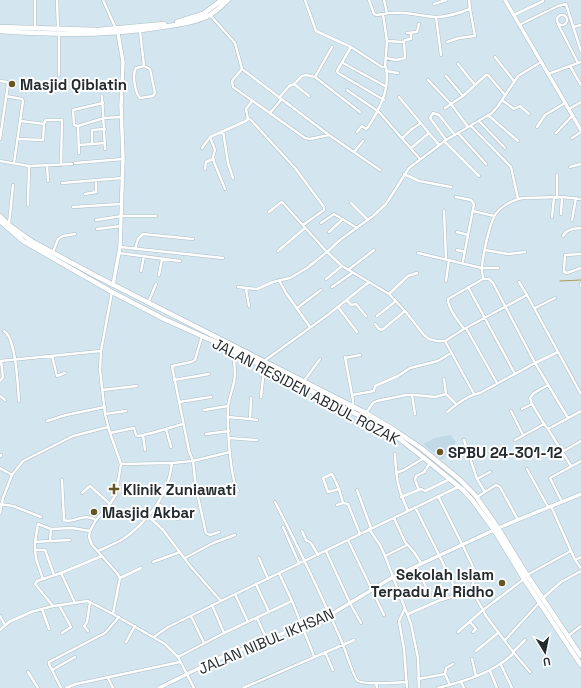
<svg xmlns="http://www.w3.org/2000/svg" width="581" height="688" font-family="'Space Grotesk',sans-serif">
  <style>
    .built { fill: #c0d9e7 }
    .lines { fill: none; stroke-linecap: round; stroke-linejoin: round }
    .stream { stroke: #b29a52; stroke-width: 1 }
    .street-casing { stroke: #abbcc6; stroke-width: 3.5 }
    .secondary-casing { stroke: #abbcc6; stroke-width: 4.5 }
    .highway-casing { stroke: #abbcc6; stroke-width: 5.5 }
    .street { stroke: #fff; stroke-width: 2.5 }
    .secondary { stroke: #fff; stroke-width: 3.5 }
    .highway { stroke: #fff; stroke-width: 4.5 }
    .poi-dot { fill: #665523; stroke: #fff; stroke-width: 1.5 }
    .labels { text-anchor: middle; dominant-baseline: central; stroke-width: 4; stroke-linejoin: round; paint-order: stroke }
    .poi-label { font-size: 15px; font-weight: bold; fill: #242b2e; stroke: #fff; text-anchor: start }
    .street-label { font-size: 15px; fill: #242b2e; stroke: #fff }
  </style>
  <rect width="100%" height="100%" fill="#d3e5ee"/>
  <path class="built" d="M450 435 456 442 442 460 423 444 435 438Z"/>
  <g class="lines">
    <path class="stream" d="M560 281 581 280"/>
    <defs>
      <path id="street" d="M57 0 58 29
        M103 0 116 29
        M305 0 316 31 351 47 382 67H385L387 41 383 14C401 10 419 16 436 17 448 17 459 13 470 9L469 0
        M369 0 374 14 377 15 383 14
        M384 0 387 13
        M35 1V28
        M434 4 446 0
        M557 20a5 5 0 1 1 10 0a5 5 0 1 1-10 0Z
        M210 15 235 43 242 69 329 135 380 170
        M514 15 543 1
        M436 17 441 55
        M558 24 578 63
        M519 25 558 6 566 4 581 51
        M573 27 581 25
        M140 31 144 66
        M407 33 417 32 419 24
        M387 41 404 42 405 40 411 39V33
        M447 42 459 38 475 36 470 9
        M332 47 315 77 360 112
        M351 47 337 71 338 73 384 100
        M495 57 514 81
        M386 58 396 60 405 58 404 42
        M541 62 518 76 498 106 492 113 446 140 409 168 386 204 373 216 340 240 327 252 342 266 389 294 405 311 424 335 429 339 437 341H445L464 329 527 295 581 394
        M343 63 385 86
        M458 64 475 85
        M144 66 150 69 155 93 153 96 140 98C135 93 132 74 136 68Z
        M570 66 581 85
        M242 69 232 81 233 87 305 138 310 139 329 135
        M386 71 398 73
        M548 74 581 62
        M59 75V34
        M446 76 463 96
        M428 80 451 104 468 127
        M0 81 7 82 8 84 0 139
        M294 84 309 96
        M347 90 379 112 420 159
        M6 96 22 99 23 101 14 163
        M102 96 105 149
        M399 97 439 145
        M279 98 289 86 294 84 302 76 306 75 315 77
        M502 100 514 109 520 106 529 114
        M103 103 73 110 74 125 78 126 104 118 122 117
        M445 108 463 96 486 75H488L505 95
        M569 109 581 102
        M270 113 281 100
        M488 115 518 141
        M248 119H250L295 168 324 207V210L303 225
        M21 121 44 124 45 121 46 120H62L61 165
        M479 121 505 148
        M78 126 79 153
        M471 126 511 167 518 199
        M537 127 545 115 565 103
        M223 131 228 163 233 178
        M357 132 362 126 366 129 368 127C380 109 390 89 386 67
        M458 133 486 164
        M556 133 572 116
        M402 138 412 129 421 123
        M572 138 581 132
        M18 139 43 140 44 124
        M446 140 430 118 433 113 439 115 455 135
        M444 141 479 176
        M92 144V130L105 129
        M79 145 105 143
        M202 148 210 137
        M411 148 429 133
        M354 152 363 141
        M0 161 29 166 72 164
        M75 163 123 159
        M47 166 48 181
        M570 167 581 164
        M205 169 206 162 213 159
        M404 174 419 181 451 187
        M62 183 122 178
        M225 189 214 162 213 157 215 150 210 137 246 121 248 119 246 109 252 101
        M85 194 96 192V180
        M456 197 471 200 474 204 463 261
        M557 198V175
        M351 203 368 220
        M28 205 29 166
        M73 207 121 204
        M444 211 446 259
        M473 211 494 216
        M561 214 562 197
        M552 217 554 198
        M96 220 122 216H156
        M572 220 576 198
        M321 223 334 214 357 228
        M9 224 13 185
        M97 229 121 226
        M329 232 343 219
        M457 232 468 235
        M563 236C566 229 574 229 581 228
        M120 247 223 258
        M135 249 138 239 143 234 193 239
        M457 250 465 252
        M485 250 508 254 525 252
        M278 251 305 228
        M53 252 58 239 63 236 75 234
        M119 253 180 261
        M418 253 482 268H498
        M581 254 565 255 564 270V272L567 273 581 268
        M348 270 374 250
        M141 271 144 256
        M159 275 162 259
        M326 279 342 266
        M279 280 286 293 310 327
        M446 281 449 260
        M519 282 527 295
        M581 284V286
        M238 287 257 289 273 282 290 278 307 268 327 252 282 202 280 203 269 212
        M332 287 352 273
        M468 287 515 374
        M246 289 249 306
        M112 292 101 351 100 370 105 414 110 433 121 464 116 494 110 504 96 520 90 531 89 537 92 545 117 573 120 578 113 614
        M389 294 408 276 417 273
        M347 300 351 305 356 304 366 316
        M148 303 156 284
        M338 307 357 332
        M297 308 321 290
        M535 308 555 298
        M377 316 396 301
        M375 324 379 329 382 330 405 311
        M466 328 497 383
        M464 329C458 320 448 309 448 299L483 279
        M4 331C16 337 18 387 19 401
        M202 336 195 360 191 362 172 366 189 451 193 461 196 488 206 533 210 535 219 532
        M445 341 474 394
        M235 353C233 360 235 366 235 374 235 385 229 396 228 407 227 423 230 479 238 491
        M52 356 57 376 65 373
        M345 357 353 400V406
        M345 358 360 355
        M0 361 101 351
        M264 361 329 314 369 282
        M444 379 446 394
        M174 380 209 374
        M0 381 3 377 1 361
        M301 385 320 359
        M102 390 137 386
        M352 395 374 391 375 386 398 376 410 368 438 361 451 353
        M412 395 415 414
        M0 396 5 400
        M261 397 263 378 266 369
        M179 402 211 397
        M522 409 532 404
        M204 410 228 406
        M511 411 523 435
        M447 412C457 404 468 395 480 393L535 363 558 352
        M366 413 373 403 377 401 406 395H415L435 397 446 394 456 404
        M105 414 126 411
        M228 417 250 419 251 398
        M568 418 535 363 493 283 489 279H483C483 275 481 270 482 267 483 254 489 226 495 215 501 206 514 199 524 198L562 197 581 199
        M250 419 257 420
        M47 421 66 415 105 407
        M544 424 532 404 530 398 534 393 548 385
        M166 429 171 447
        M110 433 134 428 136 435 138 436 152 433 183 424
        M206 434 229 431
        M143 435 145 450
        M229 438 257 440
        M464 440 477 479
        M515 440 544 424 548 429
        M562 452 581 441
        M395 454C396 479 398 489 408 511
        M0 456 1 455
        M455 458 469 452
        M121 464 172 463 193 461 230 452
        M571 466 548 429 581 411
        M0 468 12 475
        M527 469 548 507
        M396 473 404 470 424 458
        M62 480 64 520C74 524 83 512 96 520
        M167 485 183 489 196 488
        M149 486 164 491
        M339 489 332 474 323 478 328 492 339 489 343 503
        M357 490 371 528
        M419 490 415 480 416 476 424 472 430 463
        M485 492 477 479 490 472
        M82 493 90 486 110 504
        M438 496 462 544 476 573 475 578 471 589
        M401 497 421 489 425 491 450 479
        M477 497 496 485 500 487 518 520
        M275 502C299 548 321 595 342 642 345 649 354 679 358 681 368 686 395 682 407 682
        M562 502 550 478 581 461
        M0 504 13 506 41 517
        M157 504 160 505 178 519
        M337 505 343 503 348 504 360 534
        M415 507 439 555 454 586
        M0 513 3 498 12 475 23 461 73 436 108 427
        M148 516 163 530 191 567 221 601
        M394 518 405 542 414 552 421 563
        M283 527 299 563
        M51 529 50 541 70 540
        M369 529 380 545 385 556 407 545
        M302 531 306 540 311 543 318 555
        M348 540 384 615
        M50 541 35 542 38 524 51 529 72 528 90 531
        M35 550V542
        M98 551C106 547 115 544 123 539 141 527 160 505 167 484 170 477 171 470 172 463
        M326 551 350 603 361 623
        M571 551 575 560 581 557
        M385 556 411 624 418 658 419 688
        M185 558 213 543 235 535
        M259 558 268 579
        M575 560 581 568
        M153 562 180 552
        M416 566 430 595
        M279 573 292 601 314 656
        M527 575 571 551 551 506
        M120 578 141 568
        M43 579 36 559 35 550H45L54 575
        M256 584 269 612
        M235 594 248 622
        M543 598 561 582 581 571
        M75 603 61 573 102 556
        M59 605 71 627 62 633
        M212 605 224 633
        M53 606 35 584 37 581 61 573
        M405 608 399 621 404 649 407 688
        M42 609 49 629
        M408 614 438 601 461 594 471 589 483 610 458 632
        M0 616 5 625
        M191 616 204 643
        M257 618 267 640
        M470 622 476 629 473 632
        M0 630 9 622 31 612 53 606 88 601 113 614 165 644 178 657 194 688
        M88 631 84 626 87 622 90 602
        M568 636 581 626
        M154 637 168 627 221 601 458 487
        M505 640 539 603
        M126 642 135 626
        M476 651 498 633
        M325 652 333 670
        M513 652 525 640
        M514 653 530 672
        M178 657 224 633 292 601
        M472 659 476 676
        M501 665 512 688
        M52 670 75 657
        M490 671 497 688
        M28 672 38 688
        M445 674 446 668 453 664
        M108 678 113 688
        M418 679 445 674 450 685
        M461 682 464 688
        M376 683 377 688
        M61 688 49 664V662L105 633 119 617
        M66 688 76 684 180 662
        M243 688 354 640
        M438 688C465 681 493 673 514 653L486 616 483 610 524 579"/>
      <path id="secondary" d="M505 0 581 130
        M113 285 120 247 123 158 121 105 123 62 118 33
        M498 528 581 494
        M159 688 215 660 330 615 393 577 494 530"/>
      <path id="highway" d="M177 22 203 14 222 0
        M0 27 98 30 164 24
        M0 31C54 35 109 36 162 27 177 25 193 23 206 17 215 13 222 6 228 0
        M0 216 9 225 33 242 96 276 366 413 396 431 421 448 459 479 475 495 498 528 527 575 581 656
        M0 221 23 241 112 292 164 319 222 345 372 422 392 433 424 458 463 490 473 501 494 530 524 579 581 665"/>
    </defs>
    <use href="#street" class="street-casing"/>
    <use href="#secondary" class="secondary-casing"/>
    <use href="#highway" class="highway-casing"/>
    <use href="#street" class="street"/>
    <use href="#secondary" class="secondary"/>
    <use href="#highway" class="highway"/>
  </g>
  <g class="poi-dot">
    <circle cx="12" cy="84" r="4"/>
    <circle cx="440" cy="452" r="4"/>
    <path d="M112 483h4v4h4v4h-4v4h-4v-4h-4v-4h4z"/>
    <circle cx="94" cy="512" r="4"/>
    <circle cx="502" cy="583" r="4"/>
  </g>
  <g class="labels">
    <g class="poi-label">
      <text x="20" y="84">Masjid Qiblatin</text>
      <text x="448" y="452">SPBU 24-301-12</text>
      <text x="123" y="489">Klinik Zuniawati</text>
      <text x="102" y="512">Masjid Akbar</text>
      <text x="494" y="574" text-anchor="end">Sekolah Islam<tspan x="494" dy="17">Terpadu Ar Ridho</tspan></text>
    </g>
    <g class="street-label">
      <text transform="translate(306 391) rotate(28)">JALAN RESIDEN ABDUL ROZAK</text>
      <text transform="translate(266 641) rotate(-23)">JALAN NIBUL IKHSAN</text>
    </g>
  </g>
  <g transform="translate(545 652) rotate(170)" stroke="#ffffff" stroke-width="3" paint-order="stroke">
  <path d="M0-3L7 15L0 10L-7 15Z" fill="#242b2e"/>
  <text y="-6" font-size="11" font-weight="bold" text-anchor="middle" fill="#242b2e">U</text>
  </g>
</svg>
